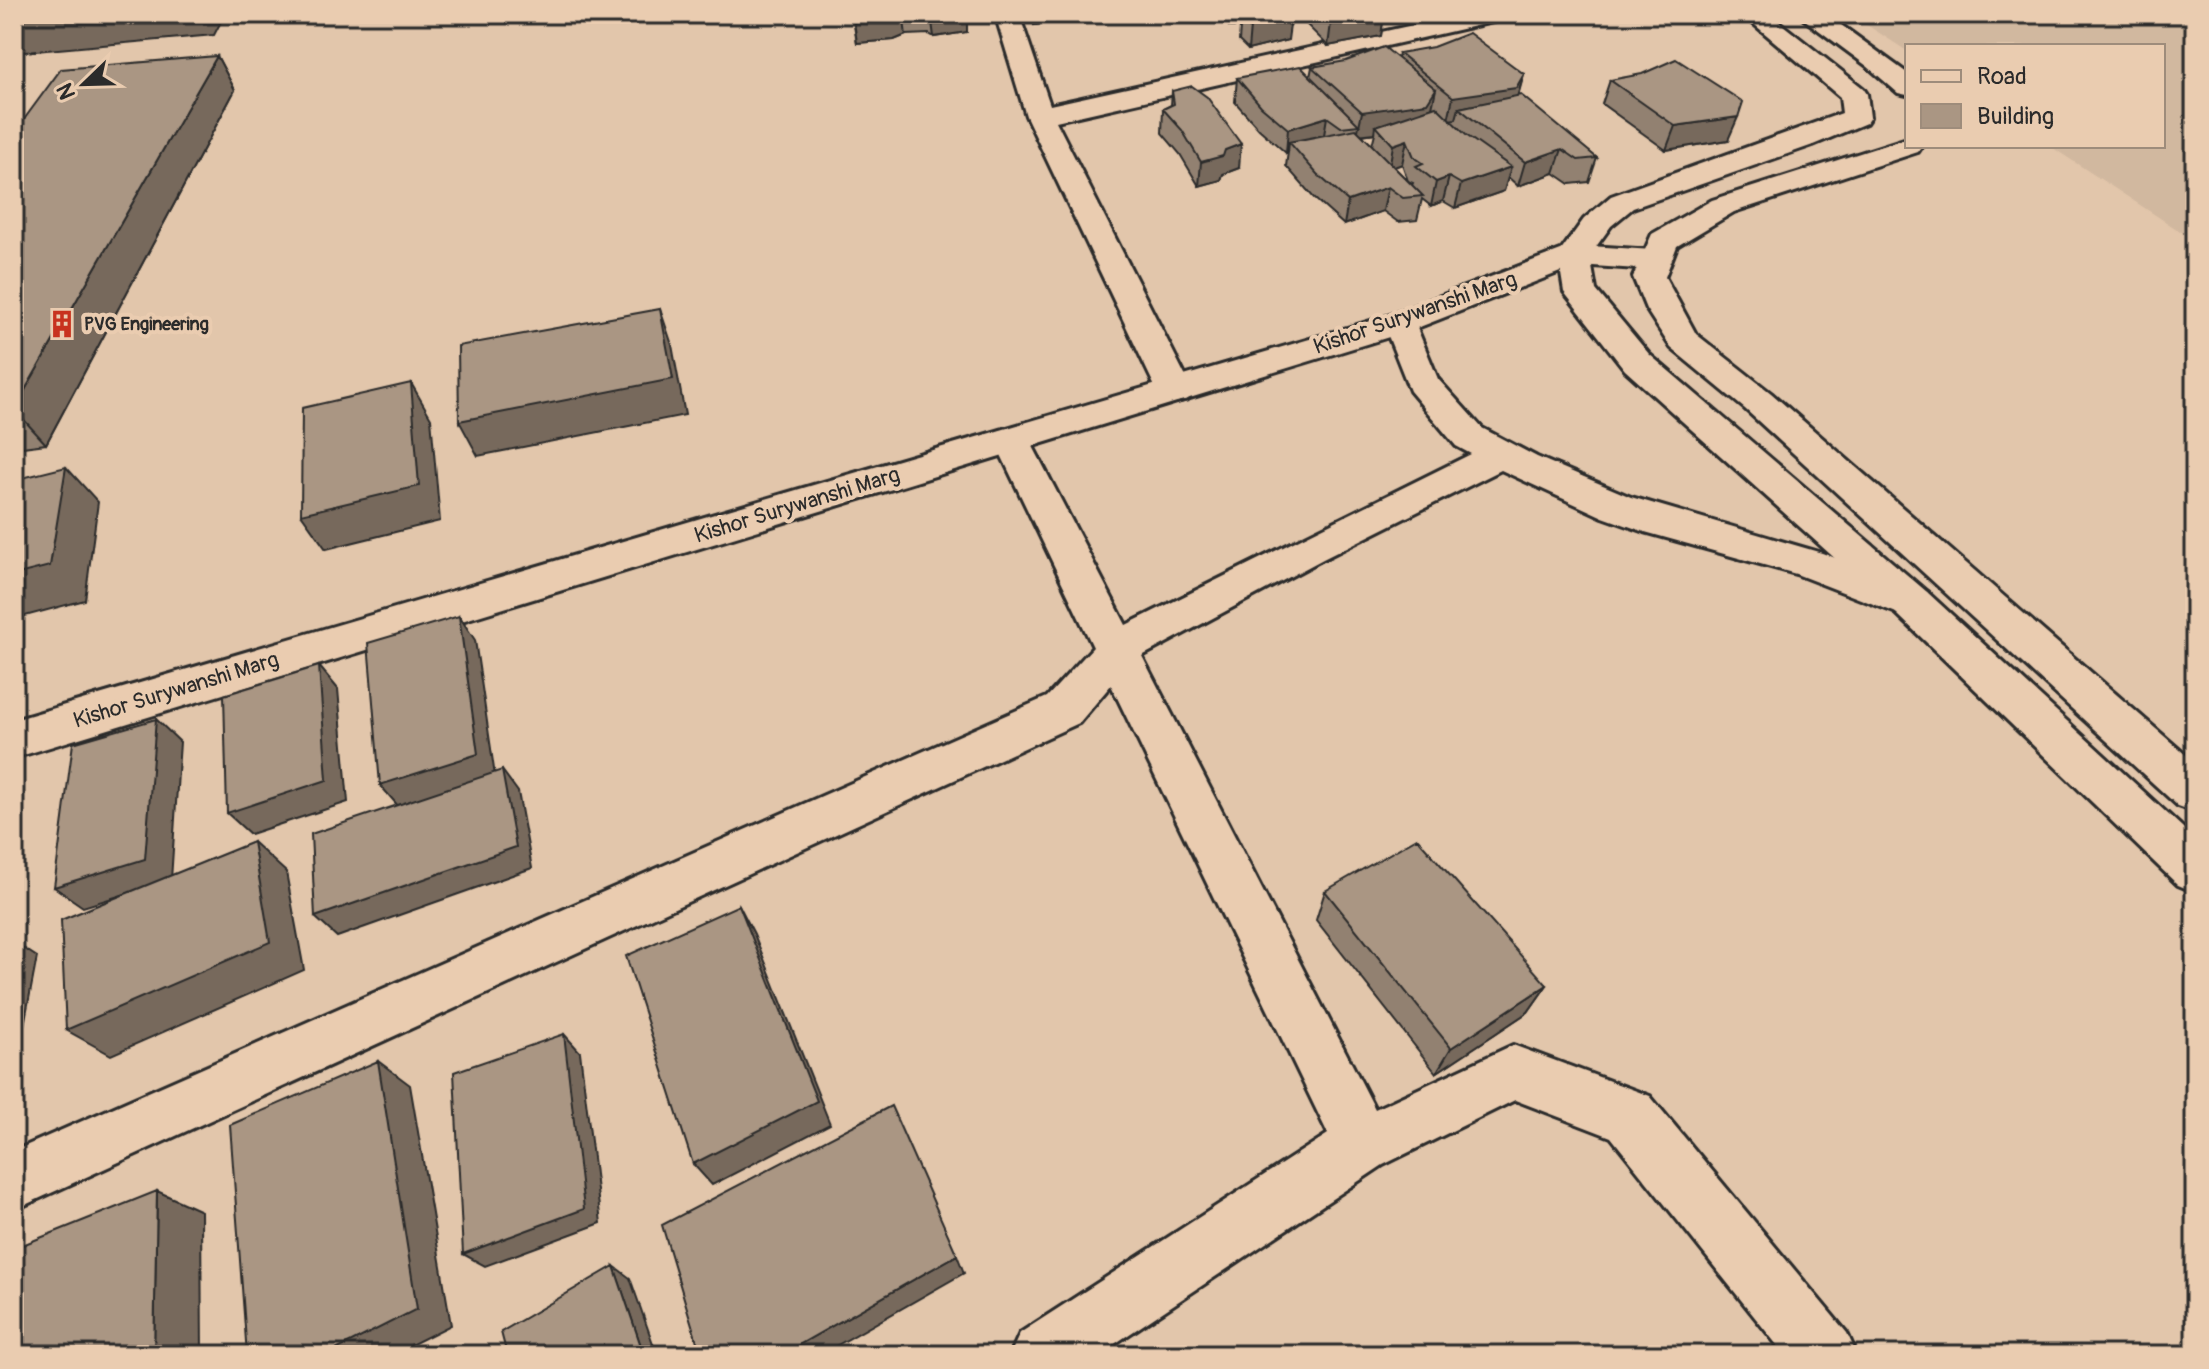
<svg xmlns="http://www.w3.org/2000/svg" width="2209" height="1369" font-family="Pangolin,sans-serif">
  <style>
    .built { fill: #d1b89f }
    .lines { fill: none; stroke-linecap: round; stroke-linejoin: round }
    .minor-casing { stroke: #2b2b2b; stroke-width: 6 }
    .tertiary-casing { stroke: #2b2b2b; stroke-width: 6 }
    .secondary-casing { stroke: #2b2b2b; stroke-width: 6 }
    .minor { fill: #eaccb0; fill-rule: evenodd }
    .tertiary { fill: #eaccb0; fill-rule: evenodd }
    .secondary { fill: #eaccb0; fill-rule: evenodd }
    .wall { fill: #928171; stroke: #2b2b2b; stroke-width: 2; fill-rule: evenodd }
    .shaded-wall { fill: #77695c; stroke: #2b2b2b; stroke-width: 2 }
    .building { fill: #aa9683; stroke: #2b2b2b; stroke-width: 2 }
    .labels { text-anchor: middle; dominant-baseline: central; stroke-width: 8; stroke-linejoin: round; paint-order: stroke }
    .far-poi-label { font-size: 18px; font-weight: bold; fill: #2b2b2b; stroke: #eaccb0; text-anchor: start }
    .street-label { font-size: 22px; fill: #2b2b2b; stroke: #eaccb0 }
  </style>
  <rect width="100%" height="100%" fill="#e2c6ab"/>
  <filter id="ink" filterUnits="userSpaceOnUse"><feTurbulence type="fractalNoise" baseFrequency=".0125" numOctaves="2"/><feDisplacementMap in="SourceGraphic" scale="16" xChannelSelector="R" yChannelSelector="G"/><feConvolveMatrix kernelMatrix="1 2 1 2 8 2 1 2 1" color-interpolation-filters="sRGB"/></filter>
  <g filter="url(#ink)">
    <path class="built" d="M1850 14H2195V241L2050 146H2163V46H1907V51Z"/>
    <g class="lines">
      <defs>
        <path id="minor" d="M995 14H1019L1050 105 1463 14H1509L1506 19 1497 21 1056 121 1193 391 1188 399 1175 402 1162 399 1157 391 1026 116Z
          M1400 313 1412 316 1438 379 1482 428 1537 457 1631 497 1822 553 1927 592 1933 603 1927 614 1912 619 1796 574 1645 532 1603 517 1501 470 1323 559 1142 656 1375 1109 1513 1045 1650 1096 1847 1333 1857 1355H1785L1611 1137 1515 1100 1383 1165 1098 1355H1010L1020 1333 1328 1134 1111 685 1079 723 14 1210V1151L1047 697 1093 647 994 440 999 431 1012 428 1025 431 1126 625 1471 454 1456 446 1410 391 1383 323 1388 316Z"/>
        <path id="tertiary" d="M1574 245 1653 250 1664 253 1669 260 1664 267 1653 270 1578 265 1412 330 14 758V720L1388 316Z"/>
        <path id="secondary" d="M1742 14H1769L1863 88 1867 94 1870 117 1866 123 1813 145 1633 208 1611 226 1590 255 1596 290 1649 354 1927 592 2195 839V892L2178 885 1897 614 1625 370 1564 292 1558 255 1584 219 1611 196 1842 113 1840 97Z
          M1797 14H1826L1907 73V95L1898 93 1867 66Z
          M1907 138V146H1922L1918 152 1734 212 1677 246 1665 277 1696 334 1771 393 2195 763V812L2178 806 1745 409 1671 348 1646 309 1633 277 1652 234 1712 200Z"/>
      </defs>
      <use href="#minor" class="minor-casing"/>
      <use href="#tertiary" class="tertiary-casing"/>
      <use href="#secondary" class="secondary-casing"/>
      <use href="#minor" class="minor"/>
      <use href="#tertiary" class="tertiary"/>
      <use href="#secondary" class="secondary"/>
    </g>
    <path class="wall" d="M852 14H967V32L934 37 929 34 906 35 894 40 857 43Z
      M1027 14H1110L1034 25Z
      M1217 14H1287L1288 40 1248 50 1239 41 1240 27H1230Z
      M1304 14H1384L1381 36 1328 46 1303 21Z
      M1399 53 1524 74 1518 96 1597 158 1589 182 1570 184 1554 173 1518 186 1508 177 1504 191 1455 208 1443 201 1431 206 1422 199 1417 220 1398 222 1383 211 1344 225 1314 198 1286 166 1288 152 1286 153 1259 129 1235 102 1237 78 1310 77 1312 67 1398 58ZM1375 133 1372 145 1362 135ZM1402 164 1408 181 1413 183 1412 185 1394 167Z
      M217 56 235 90 46 444 14 448V133Z
      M1610 80 1728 140 1666 150 1602 104Z
      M1172 91 1239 168 1223 174 1221 180 1199 186 1180 154 1162 133 1163 109 1171 105Z
      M1325 891 1547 985 1528 1012 1436 1073 1316 920Z"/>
    <path class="shaded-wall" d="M14 14H225L214 35 14 53Z
      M903 14 906 35 894 40 857 43 854 21Z
      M931 14H967V32L934 37Z
      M1033 14H1110L1034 25Z
      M1120 14H1137L1120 17Z
      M1379 14H1384L1381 36 1328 46 1331 23Z
      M1291 18 1288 40 1248 50 1250 27Z
      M217 56 235 90 46 444 14 409Z
      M1524 74 1517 97 1459 108 1456 119 1448 120 1453 97Z
      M1436 89 1431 112 1376 126 1375 133 1357 135 1362 112Z
      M1327 117 1323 141 1289 142 1288 152 1286 153 1288 129Z
      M1738 117 1728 140 1666 150 1675 126Z
      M1407 140 1402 164 1389 169 1393 145Z
      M1241 144 1239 168 1223 174 1221 180 1199 186 1201 162 1225 150Z
      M1562 149 1554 173 1518 186 1525 162Z
      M1511 167 1504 191 1455 208 1461 184Z
      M1449 177 1443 201 1431 206 1436 182Z
      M1388 187 1383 211 1344 225 1348 201Z
      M660 309 672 345 685 415 478 456 459 421Z
      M411 383 431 418 440 521 326 549 301 514Z
      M66 467 98 502 85 600 14 619V575Z
      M459 616 475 640 495 776 399 807 380 785Z
      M319 666 338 689 348 802 250 834 227 813Z
      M156 719 180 742 171 880 83 907 54 887Z
      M502 770 518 792 532 868 337 937 315 917Z
      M253 842 286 872 304 970 111 1055 66 1030Z
      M739 905 754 934 830 1124 712 1185 693 1164Z
      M14 942 37 957 14 1078Z
      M1547 985 1528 1012 1436 1073 1451 1048Z
      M564 1034 580 1052 601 1223 485 1266 463 1254Z
      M378 1061 410 1085 451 1325 391 1355H326Z
      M157 1191 201 1211 202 1355H154Z
      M957 1255 964 1273 820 1355H781Z
      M614 1266 630 1278 657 1355H644Z"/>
    <path class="building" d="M852 14H900L891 17 854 21Z
      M1252 14H1287L1291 18 1250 27 1241 18Z
      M1322 14H1379L1331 23Z
      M1469 33 1524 74 1516 88 1453 97 1399 53 1433 47Z
      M1384 47 1436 89 1427 103 1362 112 1312 67 1346 61Z
      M217 56 14 409V133L61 69Z
      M1676 59 1743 102 1738 117 1675 126 1610 80 1642 74Z
      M1300 66 1359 125 1341 127 1327 117 1288 129 1261 106 1237 78Z
      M1192 86 1207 97 1241 144 1225 150 1223 156 1201 162 1182 130 1163 109 1174 104 1172 91Z
      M1521 95 1597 158 1578 160 1562 149 1525 162 1459 108Z
      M1436 106 1466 135 1511 167 1461 184 1449 177 1436 182 1416 166 1423 163 1414 157 1407 140 1393 145 1376 126Z
      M1356 129 1423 196 1403 198 1388 187 1348 201 1317 174 1289 142Z
      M660 309 673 379 459 421 458 346Z
      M411 383 419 486 301 514 302 408Z
      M66 467 50 566 14 575V480Z
      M459 616 478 754 380 785 368 643Z
      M319 666 327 780 227 813 224 695Z
      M156 719 145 859 54 887 73 743Z
      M502 770 516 847 315 917 311 834Z
      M1417 838 1547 985 1451 1048 1325 891Z
      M253 842 270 942 66 1030 61 920Z
      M739 905 817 1101 693 1164 626 956Z
      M564 1034 584 1209 463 1254 454 1072Z
      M378 1061 417 1309 326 1355H247L230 1125Z
      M891 1106 957 1255 781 1355H701L662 1225Z
      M157 1191 154 1355H14L15 1248Z
      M614 1266 644 1355H507L501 1332Z"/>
  </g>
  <defs>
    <symbol id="building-bare" viewBox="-9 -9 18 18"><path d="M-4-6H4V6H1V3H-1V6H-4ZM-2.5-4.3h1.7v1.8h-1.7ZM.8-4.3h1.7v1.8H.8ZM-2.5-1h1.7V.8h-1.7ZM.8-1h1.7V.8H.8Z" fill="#c8321e" stroke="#eaccb0" stroke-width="2.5" paint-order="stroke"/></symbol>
  </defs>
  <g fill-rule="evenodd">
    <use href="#building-bare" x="42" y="304" width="40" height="40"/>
  </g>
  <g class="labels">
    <g class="far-poi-label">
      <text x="84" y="324">PVG Engineering</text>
    </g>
    <g class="street-label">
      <text transform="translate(1415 313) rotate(-19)">Kishor Surywanshi Marg</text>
      <text transform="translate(797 505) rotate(-17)">Kishor Surywanshi Marg</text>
      <text transform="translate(176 690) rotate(-17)">Kishor Surywanshi Marg</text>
    </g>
  </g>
  <rect width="2209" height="1369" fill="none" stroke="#eaccb0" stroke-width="48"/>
  <rect x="24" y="24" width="2161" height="1321" fill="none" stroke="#2b2b2b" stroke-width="3" filter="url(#ink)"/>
  <rect x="1905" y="44" width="260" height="104" fill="#eaccb0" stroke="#9e8c7b" stroke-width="2"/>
  <rect x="1921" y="70" width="40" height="12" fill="#eaccb0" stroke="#9e8c7b" stroke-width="2"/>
  <text x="1977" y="84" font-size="24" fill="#2b2b2b">Road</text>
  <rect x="1921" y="104" width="40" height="24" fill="#aa9683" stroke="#9e8c7b" stroke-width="2"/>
  <text x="1977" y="124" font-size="24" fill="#2b2b2b">Building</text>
  <g transform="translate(84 84) rotate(247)" stroke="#eaccb0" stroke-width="6" paint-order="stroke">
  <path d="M0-6L14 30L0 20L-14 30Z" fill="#2b2b2b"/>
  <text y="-12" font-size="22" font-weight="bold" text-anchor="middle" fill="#2b2b2b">N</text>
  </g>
</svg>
